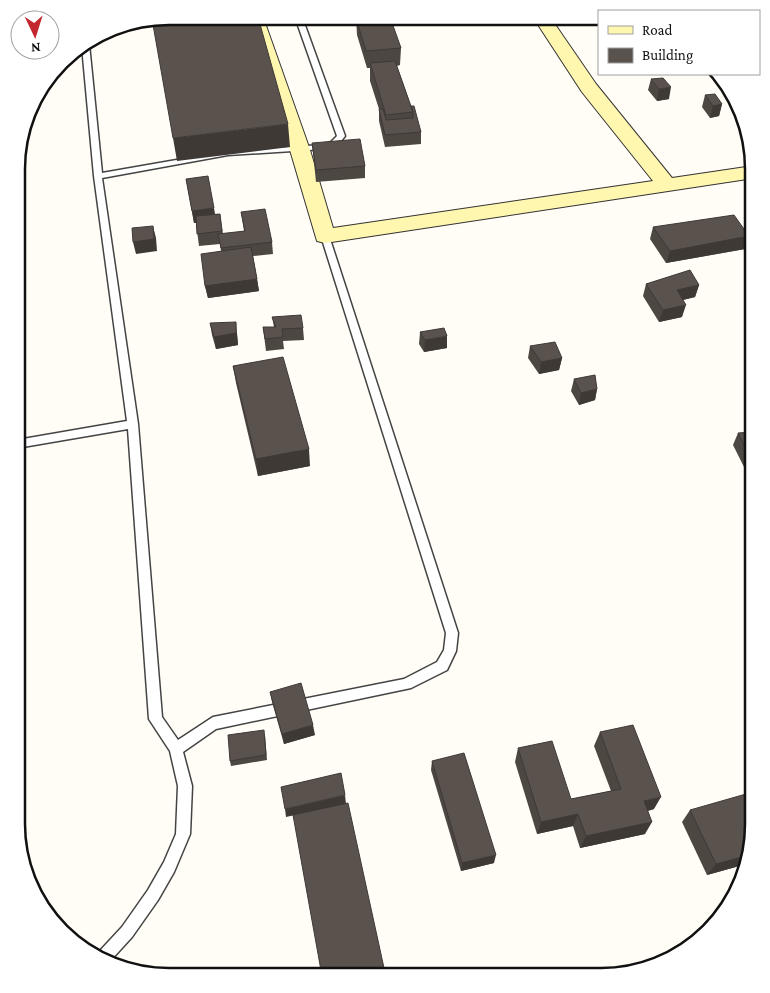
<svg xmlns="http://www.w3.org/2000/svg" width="770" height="993" font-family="'Crimson Pro',serif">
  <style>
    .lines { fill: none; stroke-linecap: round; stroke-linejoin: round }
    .lane-casing { stroke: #444; stroke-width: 3 }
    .secondary-casing { stroke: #333; stroke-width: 2 }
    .lane { fill: #fff; fill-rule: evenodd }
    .secondary { fill: #fff6b0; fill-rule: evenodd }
    .wall { fill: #4d4742 }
    .shaded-wall { fill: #3f3936 }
    .building { fill: #5a524d; stroke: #3f3936 }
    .rim { fill: none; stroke: #111; stroke-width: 2.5 }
  </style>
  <rect width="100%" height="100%" fill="#fffdf5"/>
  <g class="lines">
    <defs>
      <path id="lane" d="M295 17H302L345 136 337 146 324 149 228 155 102 178 138 424 162 717 178 740 213 717 404 679 437 662 444 650 446 633 321 236 325 233 329 236 458 633 456 651 447 670 411 688 216 729 183 752 192 786 190 834 174 872 158 900 132 937 111 960 96 955 122 927 148 890 164 862 176 834 178 786 170 751 149 719 128 429 17 448V440L127 421 94 176 82 46 89 44 102 173 228 151 323 145 331 142 337 136Z"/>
      <path id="secondary" d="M245 17H263L310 150 333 228 653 181 582 92 533 17H550L596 84 672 178 753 166 754 178 325 243 317 241 290 150Z"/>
    </defs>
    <use href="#lane" class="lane-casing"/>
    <use href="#secondary" class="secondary-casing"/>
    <use href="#lane" class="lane"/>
    <use href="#secondary" class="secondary"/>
  </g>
  <path class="wall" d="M356 18 401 48 400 65 397 66 411 106 421 132V144L385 147 379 121V109L370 81V68H367L357 35Z
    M651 79 669 99 657 101 648 90Z
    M705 95 722 104 719 116 710 118 702 107Z
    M312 143 365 166V178L316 182Z
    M186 179 215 214H220L223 234 244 231 241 212 272 242 273 254 253 256 257 279 259 291 208 298 205 286 221 251 220 244 199 246 196 223H194Z
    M653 227 749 236 745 249 666 263 650 239Z
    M646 284 699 285 695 297 683 300 682 317 659 322 643 296Z
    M272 317 303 328 304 340 283 341 284 349 266 351 263 327H274Z
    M210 323 237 334 238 345 216 349 212 335Z
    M420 332 447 348 424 352 419 344Z
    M530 346 562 358 559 370 539 374 528 358Z
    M233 366 310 466 258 476 236 383Z
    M574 379 597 389 595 400 579 405 571 391Z
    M754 432V485H753L733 445 738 433Z
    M270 692 315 735 284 744 272 702Z
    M600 732 654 809 648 811 645 834 580 848 573 826 537 834 515 762 518 748 571 799 611 791 594 746Z
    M265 735 267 760 231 766 230 761Z
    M432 761 494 863 461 871 431 770Z
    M690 810 753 834 743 865 707 875 682 822Z"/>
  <path class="shaded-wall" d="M671 87 669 99 657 101 659 89Z
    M722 104 719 116 710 118 713 106Z
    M288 124 290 147 177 161 173 138Z
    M214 208 216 220 194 223 192 211Z
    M153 226 156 238 157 251 136 254 133 242Z
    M749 236 745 249 666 263 670 251Z
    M257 279 259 291 208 298 205 286Z
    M699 285 695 297 674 302 677 290Z
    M686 305 682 317 659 322 663 310Z
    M236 322 238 345 216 349 214 337Z
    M447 336V348L424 352 425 340Z
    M562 358 559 370 539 374 541 362Z
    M597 389 595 400 579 405 581 393Z
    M309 449 310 466 258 476 256 459Z
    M313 725 315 735 284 744 282 734Z
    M345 795 346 804 286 817 285 809Z
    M661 797 654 809 637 813 644 801Z
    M578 814 573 826 537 834 541 822Z
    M652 822 645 834 580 848 586 836Z
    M496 855 494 863 461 871 462 863Z
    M746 856 743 865 707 875 716 864Z
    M384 968V976H349Z"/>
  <path class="building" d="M169 16 258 17 288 124 173 138 152 19Z
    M367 17H390L401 48 366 51 356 18Z
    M395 61 413 112 386 115 370 63Z
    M663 78 671 87 659 89 651 79Z
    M715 94 722 104 713 106 705 95Z
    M411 106H414L421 132 385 135 379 109H383L386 120 413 118V112Z
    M360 139 365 166 316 170 312 143Z
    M208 176 214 208 192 211 186 179Z
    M265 209 272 242 221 248 218 234 245 231 241 212Z
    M220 214 222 231 197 234 196 216Z
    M734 215 749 236 670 251 653 227Z
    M153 226 154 239 133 242 132 228Z
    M251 247 257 279 205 286 201 254Z
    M690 270 699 285 677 290 686 305 663 310 646 284Z
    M301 315 303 328 282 329 283 337 265 339 263 327H276L272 317Z
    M236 322V333L214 337 210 323Z
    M444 328 447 336 425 340 420 332Z
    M555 342 562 358 541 362 530 346Z
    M283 357 309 449 256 459 233 366Z
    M595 375 597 389 581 393 574 379Z
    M754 432V464L738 433Z
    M301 683 313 725 282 734 270 692Z
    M633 725 661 797 644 801 652 822 586 836 578 814 541 822 518 748 552 741 571 799 621 789 600 732Z
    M264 730 266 755 230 761 228 735Z
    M464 753 496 855 462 863 432 761Z
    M341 773 345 795 285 809 281 787Z
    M753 792V834L746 856 716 864 690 810Z
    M348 803 384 968 349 976H322L293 815Z"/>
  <path d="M0 0H770V993H0ZM169 25H601A144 144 0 0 1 745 169V824A144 144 0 0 1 601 968H169A144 144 0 0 1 25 824V169A144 144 0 0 1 169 25Z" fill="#fff" fill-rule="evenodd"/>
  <path class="rim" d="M169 25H601A144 144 0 0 1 745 169V824A144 144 0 0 1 601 968H169A144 144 0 0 1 25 824V169A144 144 0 0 1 169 25Z"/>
  <rect x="598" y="10" width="162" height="65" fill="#ffffff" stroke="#a0a0a0"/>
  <rect x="608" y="26" width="25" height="8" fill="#fff6b0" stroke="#a0a0a0"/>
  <text x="642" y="35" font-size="15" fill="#111111">Road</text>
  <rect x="608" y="48" width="25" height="15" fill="#5a524d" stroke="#a0a0a0"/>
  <text x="642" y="60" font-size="15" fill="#111111">Building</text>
  <g transform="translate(35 35) rotate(176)"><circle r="24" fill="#ffffff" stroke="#a0a0a0"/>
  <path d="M0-4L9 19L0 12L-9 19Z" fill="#c4262e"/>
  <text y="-8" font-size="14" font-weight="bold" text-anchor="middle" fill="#111111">N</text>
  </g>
</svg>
